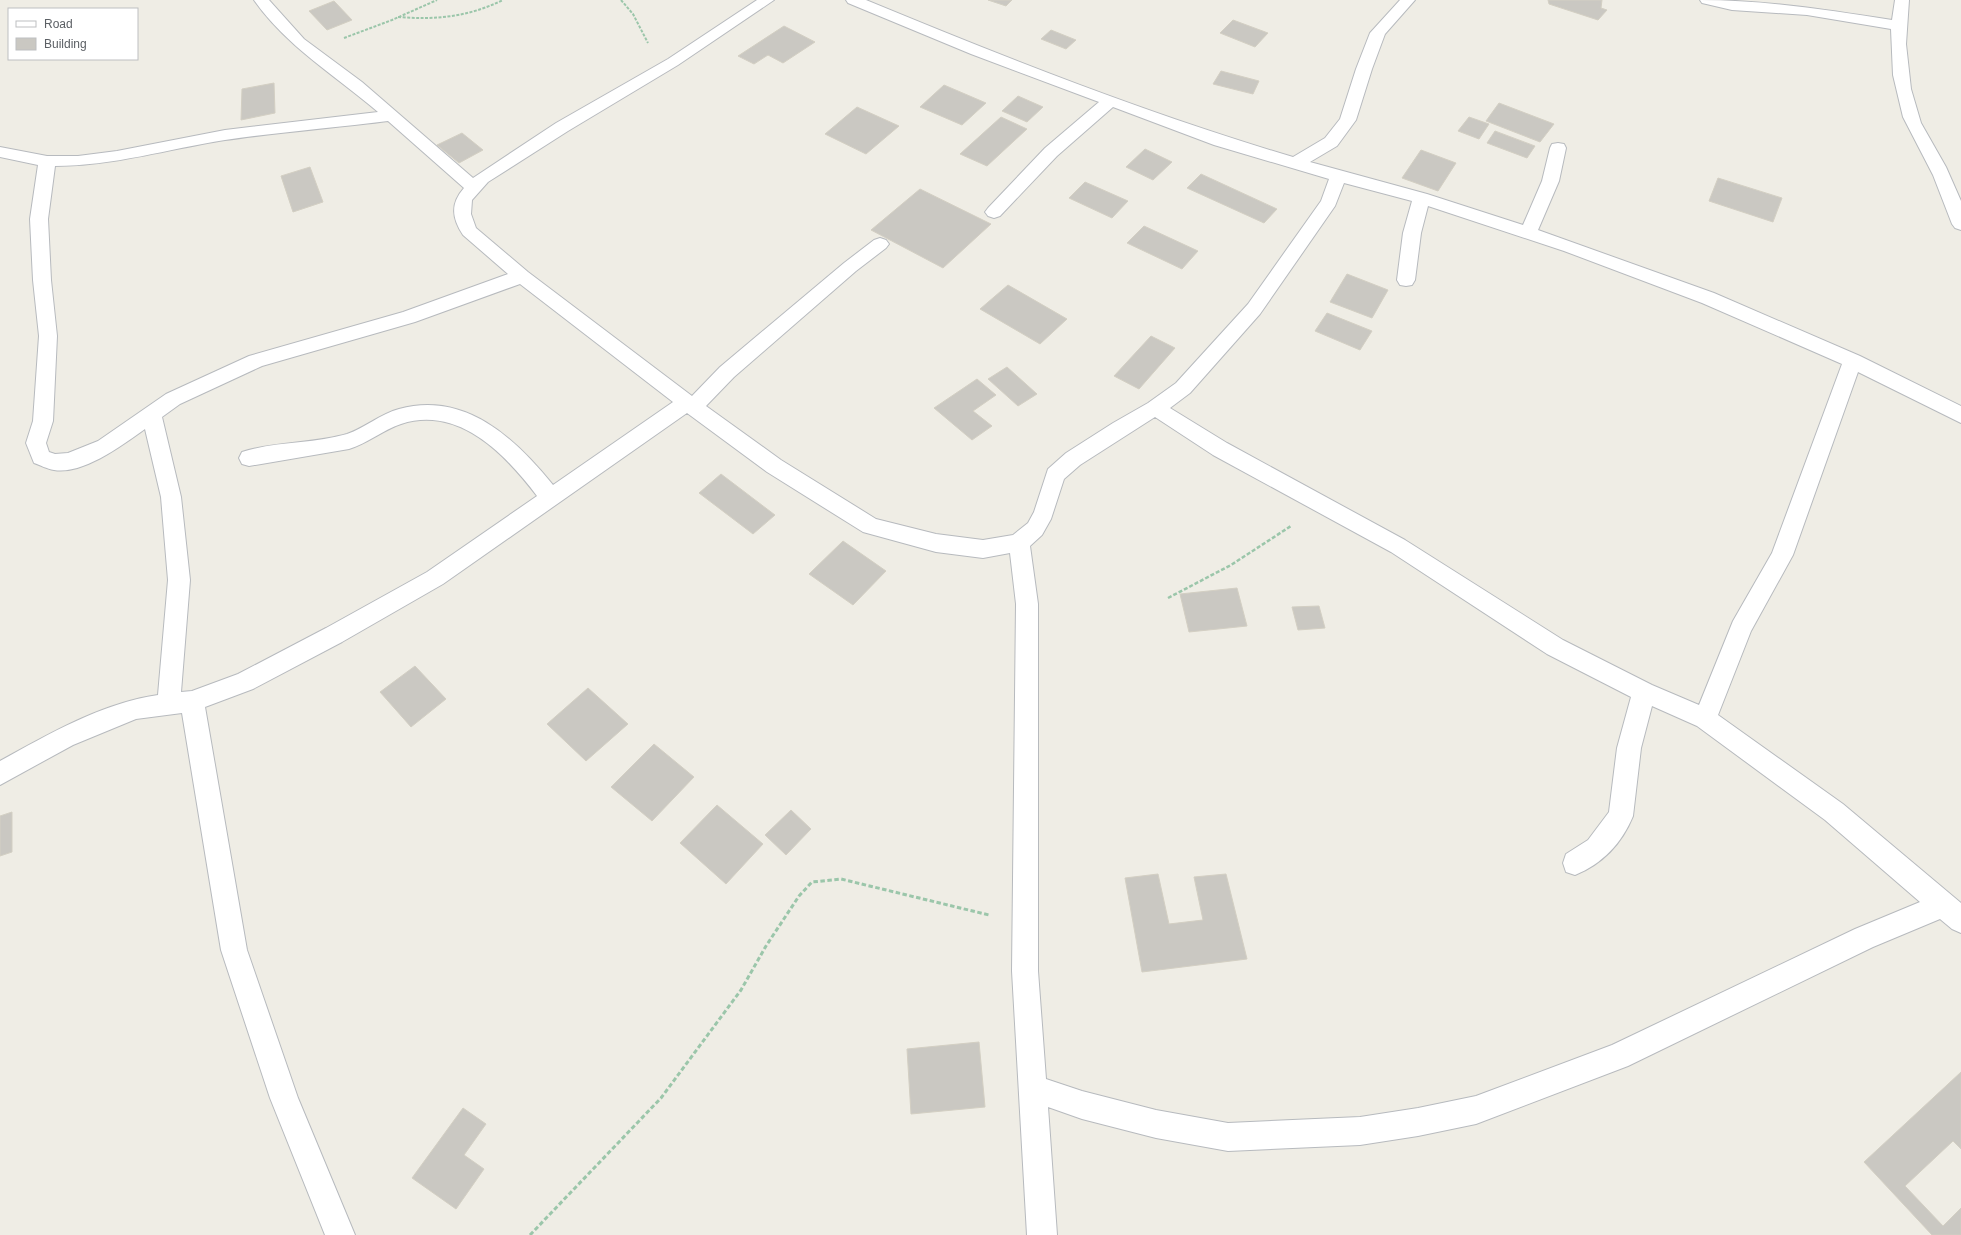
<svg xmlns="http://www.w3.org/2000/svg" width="1961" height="1235" font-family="Helvetica,sans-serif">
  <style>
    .building { fill: #cac8c2; stroke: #d3cfc3 }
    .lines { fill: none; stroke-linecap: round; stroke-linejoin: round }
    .minor-casing { stroke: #b7babe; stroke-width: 2 }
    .path-far2 { stroke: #9bc6aa; stroke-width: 2; stroke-dasharray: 3 1.5; stroke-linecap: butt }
    .path-far1 { stroke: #9bc6aa; stroke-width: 2.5; stroke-dasharray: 4 2; stroke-linecap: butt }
    .path { stroke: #9bc6aa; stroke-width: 3; stroke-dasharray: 4.5 2.5; stroke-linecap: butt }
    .minor { fill: #fff; fill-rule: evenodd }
  </style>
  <rect width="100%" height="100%" fill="#efede5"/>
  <path class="building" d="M988 0H1012L1006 6Z
    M1548 0H1602L1601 8 1607 10 1598 20 1549 4Z
    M334 1 352 20 327 30 309 11Z
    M1233 20 1268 33 1255 47 1220 33Z
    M784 26 815 42 783 63 768 55 754 64 738 56Z
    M1051 30 1076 40 1066 49 1041 39Z
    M1221 71 1259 81 1253 94 1213 84Z
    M274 83 275 113 241 120 242 89Z
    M944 85 986 103 962 125 920 107Z
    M1018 96 1043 107 1027 122 1002 111Z
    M1499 103 1554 124 1540 142 1486 121Z
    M857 107 899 126 866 154 825 134Z
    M1001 117 1027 129 987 166 960 154Z
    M1469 117 1489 124 1479 139 1458 131Z
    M1495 131 1535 146 1527 158 1487 143Z
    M462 133 483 150 459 163 437 145Z
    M1145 149 1172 162 1153 180 1126 167Z
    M1421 150 1456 163 1438 191 1402 178Z
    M310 167 323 202 293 212 281 176Z
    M1201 174 1277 209 1264 223 1187 188Z
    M1718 178 1782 198 1773 222 1709 201Z
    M1085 182 1128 201 1112 218 1069 198Z
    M920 189 991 224 943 268 871 230Z
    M1144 226 1198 251 1182 269 1127 243Z
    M1347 274 1388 290 1372 318 1330 302Z
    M1008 285 1067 319 1040 344 980 309Z
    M1327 313 1372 331 1360 350 1315 331Z
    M1151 336 1175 348 1139 389 1114 376Z
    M1007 367 1037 394 1018 406 988 379Z
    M977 379 996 395 973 411 992 426 972 440 934 408Z
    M721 474 775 515 753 534 699 493Z
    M843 541 886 571 853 605 809 574Z
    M1237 588 1247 626 1189 632 1180 594Z
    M1319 606 1325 628 1298 630 1292 607Z
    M415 666 446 699 411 727 380 692Z
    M588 688 628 724 586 761 547 724Z
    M654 744 694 777 652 821 611 787Z
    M717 805 763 844 726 884 680 843Z
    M791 810 811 829 786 855 765 835Z
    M12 812V852L0 856V816Z
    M1158 874 1169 924 1203 920 1194 877 1226 874 1247 959 1142 972 1125 878Z
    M979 1042 985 1107 911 1114 907 1049Z
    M1961 1072V1149L1953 1141 1905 1186 1943 1226 1961 1208V1235H1932L1864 1162Z
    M463 1108 486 1124 464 1155 484 1169 456 1209 412 1178Z"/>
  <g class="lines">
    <defs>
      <path id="minor" d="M254 0H269L304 39 362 82 473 178 556 123 668 59 757 0H774L678 65 568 131 488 182 472 200 471 214 476 228 528 272 692 396 720 367 844 263 874 240 880 238 886 240 889 244 886 248 856 271 734 377 706 406 781 460 876 519 936 534 983 540 1013 535 1028 523 1034 512 1048 469 1066 453 1113 423 1148 403 1176 383 1248 304 1321 201 1329 179 1214 145 1113 107 1057 156 1000 216 994 218 988 216 985 212 988 208 1045 148 1099 102 971 54 848 3 846 0H866C1006 58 1148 114 1293 157L1325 138 1340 119 1356 69 1370 33 1400 0H1415L1385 34 1372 69 1356 120 1337 146 1310 162 1427 194 1523 225 1542 181 1550 148 1552 144 1558 143 1564 144 1566 148 1559 181 1538 230 1714 293 1860 356 1961 406V423L1858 372 1793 555 1751 631 1718 715 1843 804 1961 903V933L1952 929 1940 919 1873 947 1628 1066 1476 1124 1418 1136 1360 1145 1228 1151 1156 1138 1082 1119 1048 1107 1057 1235H1027L1012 971 1016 604 1010 553 983 558 936 552 863 532 767 472 687 413 443 584 342 642 253 689 205 707 247 950 298 1098 355 1235H325L270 1098 221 950 182 713 136 719 73 745 0 785V761C49 734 102 703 158 695L168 580 161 497 145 429C124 444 83 475 54 470 47 469 40 465 34 463L26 443 33 421 39 336 33 280 30 219 38 165 0 157V147L47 156H78L117 151 225 130 378 112C336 76 286 46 254 0ZM388 121 464 188C450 204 452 218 463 235L508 274 403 312 249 356 166 394 98 441 68 453 55 454 49 452 46 443 53 421 57 336 51 280 48 219 55 166C113 166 168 149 225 140 279 132 334 128 388 121ZM1344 183 1412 201 1403 233 1397 280 1400 285 1406 286 1412 285 1415 280 1421 233 1428 206 1564 251 1702 303 1842 364 1772 553 1733 621 1699 705 1652 685 1563 640 1405 540 1227 443 1170 408 1190 393 1260 314 1335 206ZM520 284 673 402 553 485C515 438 465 391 399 409 380 414 365 428 347 434 313 444 276 441 242 452L239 458 242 464 249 466 349 449C368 443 383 430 401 424 459 405 506 455 537 496L427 572 326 628 238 674 192 691 181 692 190 580 181 497 162 417 180 404 262 366 415 322ZM1155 417 1213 455 1391 552 1547 654 1631 697 1617 748 1609 812 1588 840 1566 854 1563 863 1566 872 1575 875C1602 864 1622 843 1633 816L1641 748 1652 706 1697 726 1825 820 1920 902 1855 929 1612 1045 1476 1096 1418 1108 1360 1117 1228 1123 1156 1110 1082 1091 1046 1079 1038 971V604L1030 546 1042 535 1051 519 1064 479 1080 465Z
        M1700 0C1764 0 1828 10 1892 20L1895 0H1909L1906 44 1911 89 1921 123 1946 167 1961 201V230L1955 228 1952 224 1933 175 1903 117 1893 75 1891 29 1807 15 1732 10 1702 3Z"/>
    </defs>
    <use href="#minor" class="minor-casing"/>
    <path class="path-far2" d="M621 0 633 14 648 43
      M398 17C436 20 468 17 503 0
      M344 38 392 20 437 0"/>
    <path class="path-far1" d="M1168 598 1231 565 1291 526"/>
    <path class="path" d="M530 1235 661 1098 741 990 766 946 799 896 812 882 841 879 989 915"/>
    <use href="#minor" class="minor"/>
  </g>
  <rect x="8" y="8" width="130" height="52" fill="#ffffff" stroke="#bebfc1"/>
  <rect x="16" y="21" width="20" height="6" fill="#ffffff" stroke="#bebfc1"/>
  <text x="44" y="28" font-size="12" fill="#5c6065">Road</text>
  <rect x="16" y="38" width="20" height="12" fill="#cac8c2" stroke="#bebfc1"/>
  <text x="44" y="48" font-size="12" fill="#5c6065">Building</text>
</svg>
